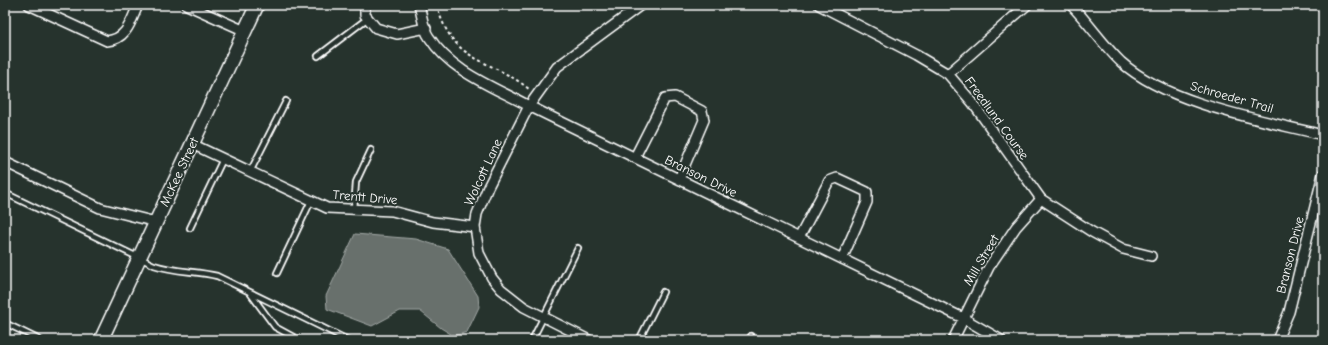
<svg xmlns="http://www.w3.org/2000/svg" width="1328" height="345" font-family="'Comic Neue',sans-serif">
  <style>
    .water { fill: #67706c; stroke: #a4a9a7 }
    .lines { fill: none; stroke-linecap: round; stroke-linejoin: round }
    .lane-casing { stroke: #fff; stroke-width: 8 }
    .street-casing { stroke: #fff; stroke-width: 12 }
    .secondary-casing { stroke: #fff; stroke-width: 16 }
    .path { stroke: #fff; stroke-width: 2; stroke-dasharray: 3 3; stroke-linecap: butt }
    .lane { stroke: #26332d; stroke-width: 4.5 }
    .street { stroke: #26332d; stroke-width: 9 }
    .secondary { stroke: #26332d; stroke-width: 13 }
    .labels { text-anchor: middle; dominant-baseline: central; stroke-width: 4; stroke-linejoin: round; paint-order: stroke }
    .street-label { font-size: 13px; fill: #fff; stroke: #26332d }
  </style>
  <rect width="100%" height="100%" fill="#26332d"/>
  <filter id="ink" filterUnits="userSpaceOnUse"><feTurbulence type="fractalNoise" baseFrequency=".025" numOctaves="2"/><feDisplacementMap in="SourceGraphic" scale="8" xChannelSelector="R" yChannelSelector="G"/><feConvolveMatrix kernelMatrix="1 2 1 2 8 2 1 2 1" color-interpolation-filters="sRGB"/></filter>
  <g filter="url(#ink)">
    <path class="water" d="M355 234 416 239 448 249 478 296 479 307 467 332 454 336 441 328 420 311H400L372 326 327 309 326 296Z"/>
    <g class="lines">
      <defs>
        <path id="lane" d="M318 56 368 18
          M250 172 286 101
          M5 193 154 265C175 272 196 271 217 276L348 340
          M354 209 356 182 371 150
          M190 228 223 159
          M277 273 311 201
          M250 293 275 327 299 340
          M5 323 40 340
          M532 340 578 248
          M639 340 663 292
          M749 340 751 336"/>
        <path id="street" d="M29 5 107 41C127 39 131 21 138 5
          M187 5 245 31
          M365 5V15L376 28 397 34 426 28
          M419 5C422 15 423 29 429 37 451 72 494 87 529 106L963 318 1001 340
          M819 5 916 55 948 74 972 102 1041 199 1092 232 1123 249 1151 256
          M1071 5C1089 23 1103 45 1121 62 1168 104 1262 120 1323 135
          M948 74 1027 5
          M192 144 327 208 392 211 433 222 475 227
          M635 157 665 98 675 97 702 111 704 120 679 179
          M5 162 100 208 156 222
          M799 238 829 181 837 178 867 192V202L842 259
          M589 340 524 307 501 289 492 278 479 253 475 227 477 214 488 187 529 106 557 67 641 5
          M953 340 989 267 1016 227 1041 199
          M1277 340 1289 312 1323 174"/>
        <path id="secondary" d="M101 340 257 5"/>
      </defs>
      <use href="#lane" class="lane-casing"/>
      <use href="#street" class="street-casing"/>
      <use href="#secondary" class="secondary-casing"/>
      <path class="path" d="M437 5C452 64 489 57 529 89"/>
      <use href="#lane" class="lane"/>
      <use href="#street" class="street"/>
      <use href="#secondary" class="secondary"/>
    </g>
  </g>
  <g class="labels">
    <g class="street-label">
      <text transform="translate(1232 97) rotate(16)">Schroeder Trail</text>
      <text transform="translate(997 118) rotate(54)">Freedlund Course</text>
      <text transform="translate(179 172) rotate(-65)">McKee Street</text>
      <text transform="translate(483 172) rotate(-65)">Wolcott Lane</text>
      <text transform="translate(701 176) rotate(26)">Branson Drive</text>
      <text transform="translate(365 197) rotate(5)">Trentt Drive</text>
      <text transform="translate(1290 255) rotate(-76)">Branson Drive</text>
      <text transform="translate(981 260) rotate(-59)">Mill Street</text>
    </g>
  </g>
  <rect width="1328" height="345" fill="none" stroke="#26332d" stroke-width="20"/>
  <rect x="10" y="10" width="1308" height="325" fill="none" stroke="#fff" stroke-width="1.5" filter="url(#ink)"/>
</svg>
